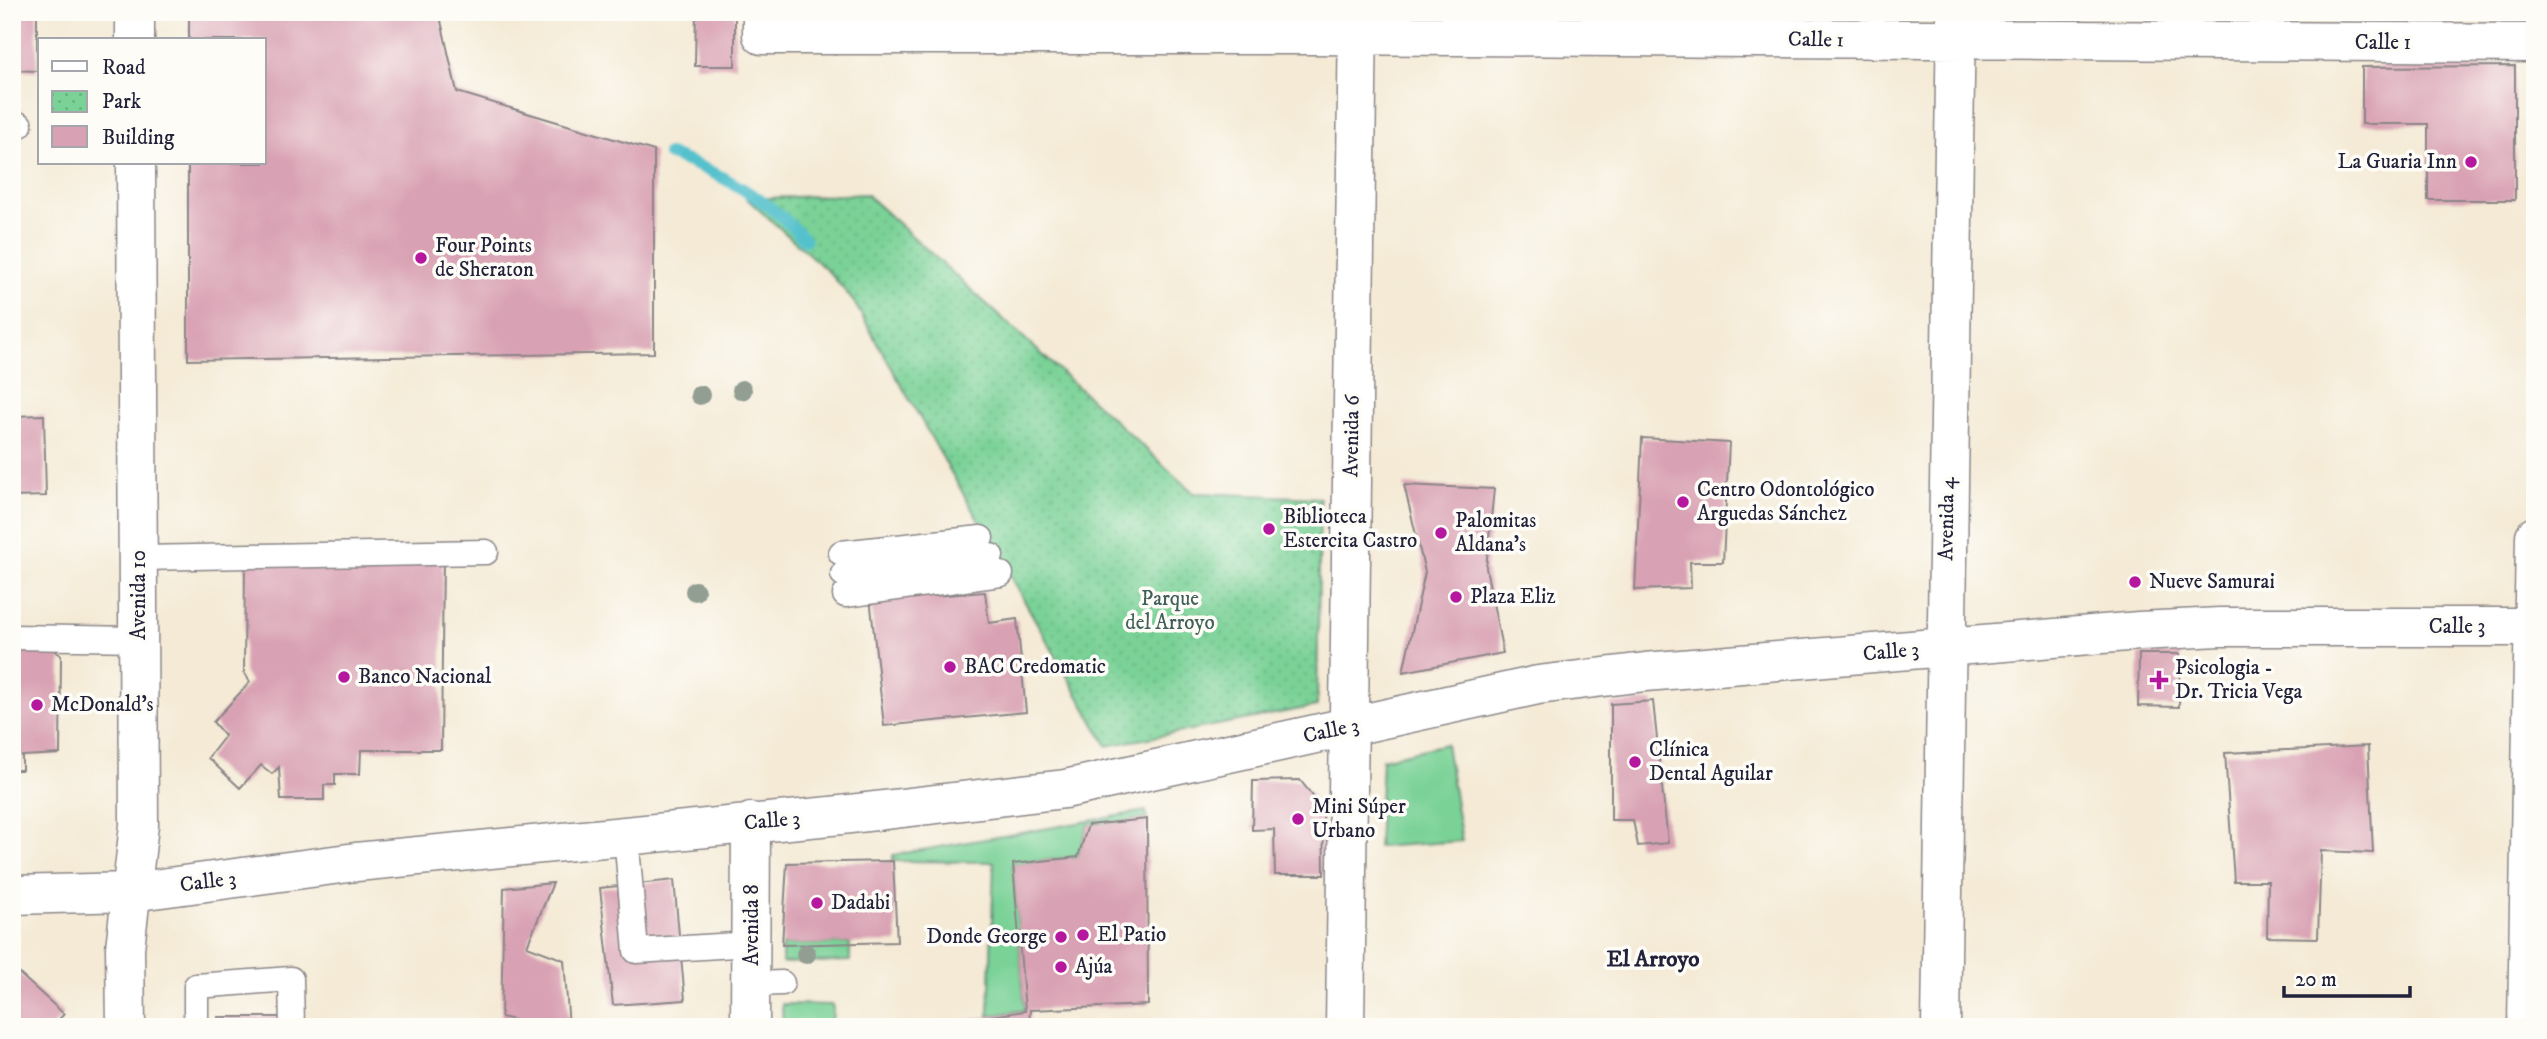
<svg xmlns="http://www.w3.org/2000/svg" width="2547" height="1039" font-family="'IM FELL DW Pica',serif">
  <style>
    .green { fill: #7ad297; stroke: #4e7a69; stroke-width: 2 }
    .park { fill: url(#park-dots); stroke: #4e7a69; stroke-width: 2 }
    .lines { fill: none; stroke-linecap: round; stroke-linejoin: round }
    .stream { stroke: #54c1cd; stroke-width: 12 }
    .building { fill: #d9a2b4 }
    .service-casing { stroke: #8b8688; stroke-width: 27 }
    .minor-casing { stroke: #8b8688; stroke-width: 41 }
    .primary-casing { stroke: #8b8688; stroke-width: 41 }
    .service { stroke: #fff; stroke-width: 24 }
    .minor { stroke: #fff; stroke-width: 38 }
    .primary { stroke: #fff; stroke-width: 38 }
    .tree { fill: #929e92 }
    .poi-dot { fill: #b5179e; stroke: #fdfcf7; stroke-width: 2.5 }
    .labels { text-anchor: middle; dominant-baseline: central; stroke-width: 7; stroke-linejoin: round; paint-order: stroke }
    .street-label { font-size: 21px; fill: #22223b; stroke: #fdfcf7 }
    .poi-label { font-size: 21px; fill: #22223b; stroke: #fdfcf7; text-anchor: start }
    .park-label { font-size: 21px; fill: #41605b; stroke: #fdfcf7 }
    .neighbourhood-label { font-size: 23px; font-weight: bold; fill: #22223b; stroke: #fdfcf7 }
  </style>
  <defs>
    <pattern id="park-dots" width="8" height="8" patternUnits="userSpaceOnUse" patternTransform="scale(1.75)"><rect width="8" height="8" fill="#7ad297"/><path d="M2 2h.1M6 6h.1" fill="none" stroke="#69b483" stroke-width="1.8" stroke-linecap="round"/></pattern>
  </defs>
  <rect width="100%" height="100%" fill="#fdfcf7"/>
  <filter id="ink" filterUnits="userSpaceOnUse"><feTurbulence type="fractalNoise" baseFrequency=".0143" numOctaves="2"/><feDisplacementMap in="SourceGraphic" scale="14" xChannelSelector="R" yChannelSelector="G"/><feConvolveMatrix kernelMatrix="1 2 1 2 8 2 1 2 1" color-interpolation-filters="sRGB"/></filter>
  <filter id="wash" filterUnits="userSpaceOnUse"><feTurbulence type="fractalNoise" baseFrequency=".00686" numOctaves="4" result="noise"/><feDisplacementMap in="SourceGraphic" scale="28" xChannelSelector="R" yChannelSelector="G"/><feGaussianBlur stdDeviation="1.57" result="paint"/><feColorMatrix in="noise" values="0 0 0 0 0 0 0 0 0 0 0 0 0 0 0 0 0 1.4 0 .05"/><feComposite in="paint" operator="in"/></filter>
  <g filter="url(#wash)">
    <rect width="100%" height="100%" fill="#f4ead5"/>
    <path class="green" d="M1446 744 1462 841 1378 847 1382 759Z
      M1146 811 1147 819 1088 825 1078 857 1013 864 1025 1010 989 1016 994 862 893 861V855Z
      M850 943V961L782 963V945Z
      M782 1004 833 1005 832 1027H783Z"/>
    <path class="park" d="M866 194 1194 493 1320 498 1317 706 1107 746 854 302 831 274 747 199Z"/>
    <g class="lines">
      <path class="stream" d="M668 154C718 172 770 200 805 240"/>
    </g>
    <g id="blocks">
      <path class="building" d="M12 12H37V71L12 70Z
        M189 12H439L457 92 654 151V353L188 360V163H264V40H189Z
        M696 12H735V66H695Z
        M2515 66V200H2428V124H2362V67Z
        M44 415 46 496 12 497V416Z
        M1642 438 1729 443 1723 562H1690L1691 588 1635 590Z
        M1404 485 1494 489 1486 568 1503 653 1403 672 1425 572Z
        M929 534 934 596 985 592 989 623 1017 619 1026 712 884 726 864 542Z
        M443 556 441 750H361L360 774H335V785H324V800H281L279 767 272 774 261 765 240 788 208 758 225 736 213 722 250 682 244 672 245 563Z
        M12 647H49L61 655 60 754 22 756V770H12Z
        M2139 654H2180L2179 707 2138 706Z
        M1653 701 1668 843 1638 846 1633 820H1611V704Z
        M2368 746 2373 853 2321 851 2318 938 2267 937 2268 881H2234L2225 753Z
        M1300 780 1323 809 1324 875H1275L1274 829 1252 830 1253 781Z
        M1147 819 1148 1005 1030 1010 1029 1027H953V1022L1025 1011 1013 864 1078 857 1088 825Z
        M893 861 897 942 782 945 787 863Z
        M674 880 685 1000 613 1005 600 888Z
        M553 883 527 946 564 960 569 1027H544L501 1017 504 888Z
        M12 967 64 1014 52 1027H12Z
        M218 1017H284V1027H218Z"/>
    </g>
  </g>
  <g filter="url(#ink)">
    <use href="#blocks" fill-opacity="0" stroke="#8b8688" stroke-width="2"/>
    <g class="lines">
      <defs>
        <path id="service" d="M12 122 20 125
          M841 553 981 538
          M139 558 486 552
          M843 574 991 556
          M845 595 1001 574
          M12 637 139 639
          M626 835 636 951 752 944
          M751 984 782 983
          M196 1027V986L291 979 292 1027"/>
        <path id="minor" d="M762 12V35H1309L2535 43
          M131 892 356 862 841 815 1065 789 1538 685 1645 672 2139 631 2220 627H2535
          M750 1027 751 822
          M1345 1027 1358 12
          M1941 1027 1956 12
          M2527 1027 2535 536"/>
        <path id="primary" d="M135 12V40
          M12 895 131 892
          M126 1027 125 948 139 825 136 163"/>
      </defs>
      <use href="#service" class="service-casing"/>
      <use href="#minor" class="minor-casing"/>
      <use href="#primary" class="primary-casing"/>
      <use href="#service" class="service"/>
      <use href="#minor" class="minor"/>
      <use href="#primary" class="primary"/>
    </g>
    <g class="tree">
      <circle cx="742" cy="390" r="10"/>
      <circle cx="700" cy="395" r="10"/>
      <circle cx="695" cy="591" r="10"/>
      <circle cx="806" cy="954" r="10"/>
    </g>
  </g>
  <g class="poi-dot">
    <circle cx="2471" cy="162" r="7"/>
    <circle cx="421" cy="258" r="7"/>
    <circle cx="1683" cy="502" r="7"/>
    <circle cx="1269" cy="529" r="7"/>
    <circle cx="1441" cy="533" r="7"/>
    <circle cx="2135" cy="582" r="7"/>
    <circle cx="1456" cy="597" r="7"/>
    <circle cx="950" cy="667" r="7"/>
    <circle cx="344" cy="677" r="7"/>
    <path d="M2155.5 669.5h7v7h7v7h-7v7h-7v-7h-7v-7h7z"/>
    <circle cx="37" cy="705" r="7"/>
    <circle cx="1635" cy="762" r="7"/>
    <circle cx="1298" cy="819" r="7"/>
    <circle cx="817" cy="903" r="7"/>
    <circle cx="1083" cy="935" r="7"/>
    <circle cx="1061" cy="937" r="7"/>
    <circle cx="1061" cy="967" r="7"/>
  </g>
  <g class="labels">
    <g class="street-label">
      <text transform="translate(1816 40) rotate(1)">Calle 1</text>
      <text x="2383" y="43">Calle 1</text>
      <text transform="translate(1352 436) rotate(-89)">Avenida 6</text>
      <text transform="translate(1947 519) rotate(-89)">Avenida 4</text>
      <text transform="translate(139 595) rotate(-90)">Avenida 10</text>
      <text x="2457" y="627">Calle 3</text>
      <text transform="translate(1891 652) rotate(-5)">Calle 3</text>
      <text transform="translate(1331 731) rotate(-12)">Calle 3</text>
      <text transform="translate(772 821) rotate(-5)">Calle 3</text>
      <text transform="translate(208 882) rotate(-7)">Calle 3</text>
      <text transform="translate(752 925) rotate(-90)">Avenida 8</text>
    </g>
    <g class="poi-label">
      <text x="2457" y="162" text-anchor="end">La Guaria Inn</text>
      <text x="435" y="246">Four Points<tspan x="435" dy="24">de Sheraton</tspan></text>
      <text x="1697" y="490">Centro Odontológico<tspan x="1697" dy="24">Arguedas Sánchez</tspan></text>
      <text x="1283" y="517">Biblioteca<tspan x="1283" dy="24">Estercita Castro</tspan></text>
      <text x="1455" y="521">Palomitas<tspan x="1455" dy="24">Aldana's</tspan></text>
      <text x="2149" y="582">Nueve Samurai</text>
      <text x="1470" y="597">Plaza Eliz</text>
      <text x="964" y="667">BAC Credomatic</text>
      <text x="2175" y="668">Psicologia -<tspan x="2175" dy="24">Dr. Tricia Vega</tspan></text>
      <text x="358" y="677">Banco Nacional</text>
      <text x="51" y="705">McDonald's</text>
      <text x="1649" y="750">Clínica<tspan x="1649" dy="24">Dental Aguilar</tspan></text>
      <text x="1312" y="807">Mini Súper<tspan x="1312" dy="24">Urbano</tspan></text>
      <text x="831" y="903">Dadabi</text>
      <text x="1097" y="935">El Patio</text>
      <text x="1047" y="937" text-anchor="end">Donde George</text>
      <text x="1075" y="967">Ajúa</text>
    </g>
    <g class="park-label">
      <text x="1170" y="599">Parque<tspan x="1170" dy="24">del Arroyo</tspan></text>
    </g>
    <g class="neighbourhood-label">
      <text x="1653" y="959">El Arroyo</text>
    </g>
  </g>
  <rect width="2547" height="1039" fill="none" stroke="#fdfcf7" stroke-width="42"/>
  <rect x="38" y="38" width="228" height="126" fill="#fdfcf7" stroke="#a5a5ac" stroke-width="2"/>
  <rect x="52" y="61" width="35" height="10" fill="#ffffff" stroke="#a5a5ac" stroke-width="2"/>
  <text x="102" y="74" font-size="21" fill="#22223b">Road</text>
  <rect x="52" y="91" width="35" height="21" fill="url(#park-dots)" stroke="#a5a5ac" stroke-width="2"/>
  <text x="102" y="108" font-size="21" fill="#22223b">Park</text>
  <rect x="52" y="126" width="35" height="21" fill="#d9a2b4" stroke="#a5a5ac" stroke-width="2"/>
  <text x="102" y="144" font-size="21" fill="#22223b">Building</text>
  <path d="M2284 986v10h126v-10" fill="none" stroke="#22223b" stroke-width="3.5"/>
  <text x="2295" y="986" font-size="21" fill="#22223b" stroke="#fdfcf7" stroke-width="5" paint-order="stroke">20 m</text>
</svg>
